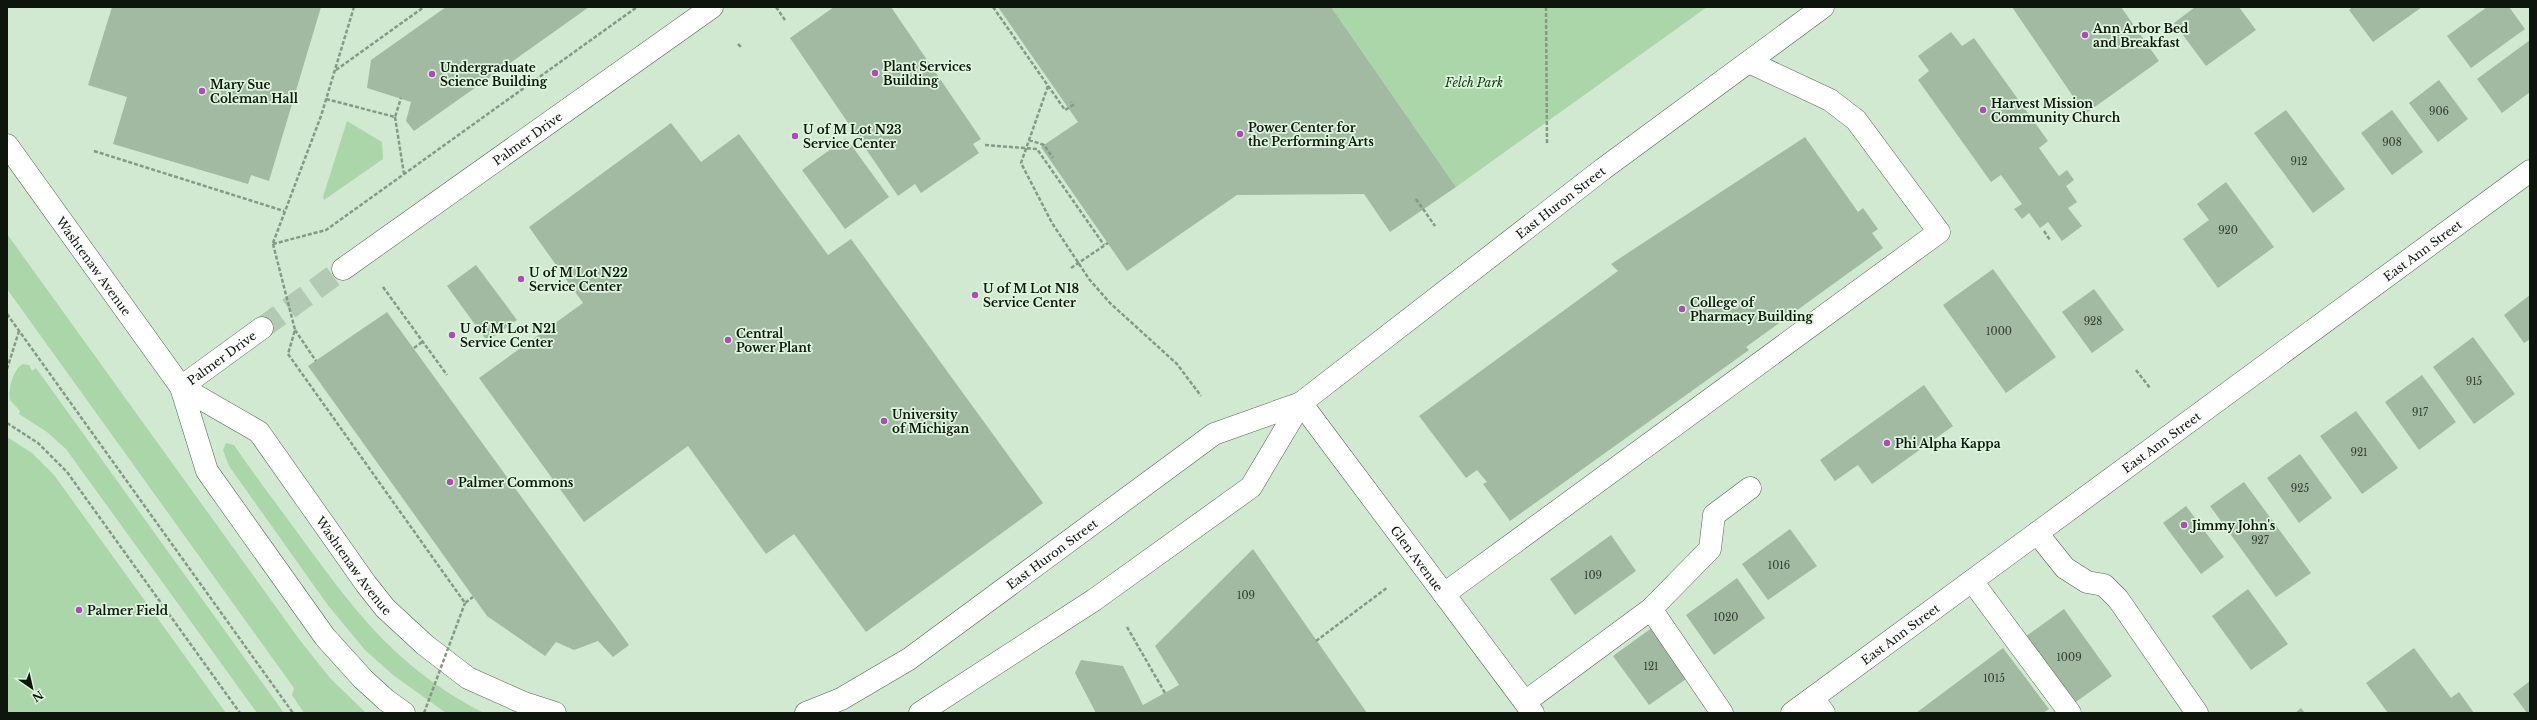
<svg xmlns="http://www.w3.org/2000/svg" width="2537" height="720" font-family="'Libre Baskerville',serif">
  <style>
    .green { fill: #aad6aa }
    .building { fill: #a2b9a2 }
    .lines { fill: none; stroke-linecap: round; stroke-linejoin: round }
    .minor-tunnel { stroke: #b4c9b4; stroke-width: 22; stroke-dasharray: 22 11; stroke-linecap: butt }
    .minor-casing { stroke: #516551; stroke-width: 23 }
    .major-casing { stroke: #516551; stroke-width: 23 }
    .path { stroke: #869886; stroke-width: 2.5; stroke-dasharray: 4 2; stroke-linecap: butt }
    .minor { stroke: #fff; stroke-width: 22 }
    .major { stroke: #fff; stroke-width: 22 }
    .path-bridge { stroke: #869886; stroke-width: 2.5; stroke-dasharray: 4 2; stroke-linecap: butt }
    .poi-dot { fill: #ad4cb4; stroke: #def6de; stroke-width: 1.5 }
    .labels { text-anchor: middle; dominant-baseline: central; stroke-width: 3.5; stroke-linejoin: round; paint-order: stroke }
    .number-label { font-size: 10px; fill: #323e32 }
    .poi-label { font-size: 12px; font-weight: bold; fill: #0d150d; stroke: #def6de; text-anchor: start }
    .park-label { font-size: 12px; font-style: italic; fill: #0e3211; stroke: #def6de }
    .street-label { font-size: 12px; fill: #0d150d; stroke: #def6de }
  </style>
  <rect width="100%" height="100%" fill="#d1e9d1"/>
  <path class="green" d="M1331 7H1707L1456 187Z
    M347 121 382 142 383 159 324 200 323 197Z
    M7 234 299 639 330 678 366 713H304L292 695 294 688 7 289Z
    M23 364 29 365 32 371 36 368 284 713H257L66 449 47 432 19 414 20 411 10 400C8 390 13 369 23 364Z
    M7 437 32 453 54 475 226 713H7Z
    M226 443 234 445C255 476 278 506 300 536 356 613 397 668 484 713H446L393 675 365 650 327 604 229 466 223 450Z"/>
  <path class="building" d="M112 7H321L269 181 251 175 248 184 113 144 127 97 88 85Z
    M446 7H589L414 131 406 121 411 102 367 88 371 60Z
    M834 7H891L981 139 973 144 979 153 921 193 915 184 898 196 790 38Z
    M998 7H1331L1456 187 1390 232 1364 194 1237 195 1127 271 1041 147 1078 122Z
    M2012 7H2121L2159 61 2085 114Z
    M2195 7H2239L2256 30 2206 66 2174 23Z
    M2352 7H2422L2373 42 2349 10Z
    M2487 7H2509L2525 29 2471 68 2447 36Z
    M1951 32 1962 46 1974 38 2048 141 2039 148 2059 176 2067 170 2074 180 2066 186 2077 202 2068 208 2082 226 2062 241 2048 222 2040 228 2029 213 2022 219 2014 209 2022 204 2001 175 1991 182 1918 80 1929 71 1918 56Z
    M2530 40V92L2502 113 2477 79Z
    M2439 80 2468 119 2438 142 2409 103Z
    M2286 110 2345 189 2313 213 2254 133Z
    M2392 110 2423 152 2392 175 2361 133Z
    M671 123 701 162 739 134 828 255 851 239 1043 503 866 632 794 534 766 554 688 446 584 522 479 378 583 303 529 227Z
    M1805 137 1858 212 1863 208 1878 229 1872 233 1883 248 1746 347 1749 350 1510 521 1483 484 1487 482 1477 470 1466 478 1419 416 1618 271 1611 264Z
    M846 138 889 197 845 229 802 170Z
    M2226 182 2274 247 2218 288 2183 239 2209 220 2197 204Z
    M476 265 517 320 487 341 447 286Z
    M1993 269 2056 357 2006 393 1943 305Z
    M2094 289 2124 330 2092 353 2062 312Z
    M2530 295V339L2524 343 2504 315Z
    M387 312 629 645 613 657 598 641 574 650 556 642 545 656 487 616 308 366Z
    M2473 337 2515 394 2474 424 2433 367Z
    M2422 375 2456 422 2419 450 2385 402Z
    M1924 385 1953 426 1872 484 1858 465 1835 481 1820 460Z
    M2356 411 2398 468 2362 494 2320 436Z
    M2300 454 2332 498 2299 523 2267 478Z
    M2244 482 2311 573 2276 597 2210 506Z
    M2186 506 2224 557 2201 574 2163 523Z
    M1790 529 1817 566 1768 600 1742 564Z
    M1611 535 1636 571 1575 615 1550 579Z
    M1253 549 1367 713H1096L1075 673 1081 660 1123 666 1143 705 1179 685 1155 646Z
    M1737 578 1765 618 1714 655 1686 615Z
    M2248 589 2288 644 2251 670 2212 616Z
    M2064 609 2112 676 2073 704 2025 637Z
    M1653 627 1689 677 1649 705 1613 656Z
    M2003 648 2049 709 2043 713H1916Z
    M2414 648 2451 698 2459 692 2474 713H2388L2366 683Z
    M2530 681V713H2527L2513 694Z
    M2301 708 2305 713H2295Z"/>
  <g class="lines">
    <path class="minor-tunnel" d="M262 328 343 269"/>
    <defs>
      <g id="minor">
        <path id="s1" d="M343 269 712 7"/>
        <path id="s2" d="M181 387 262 328"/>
        <path d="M2037 533 2065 568 2087 582 2104 585 2118 599 2197 713"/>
        <path d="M1972 581 2070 713"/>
        <path d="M1444 594 1939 232 1856 120 1830 100 1749 62"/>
        <path d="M1651 609 1722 713"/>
        <path d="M1813 698 1824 713"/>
        <path d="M1525 702 1651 609 1710 549 1714 515 1750 488"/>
        <path id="s3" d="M1792 713 2530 171"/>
      </g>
      <g id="major">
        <path id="s4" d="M7 145 181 387 207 471 325 637 363 679 386 700 404 713"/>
        <path id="s5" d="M181 387 259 432 366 584 385 608 425 645 468 678 524 703 555 713"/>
        <path id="s6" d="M1301 403 1533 713"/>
        <path id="s7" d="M806 713 841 699 909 659 1214 434 1301 403 1603 169 1823 7"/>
        <path d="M920 713 1094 600 1251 487 1301 403"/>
      </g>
    </defs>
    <use href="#minor" class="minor-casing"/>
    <use href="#major" class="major-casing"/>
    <path class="path" d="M776 7 785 20
      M993 7 1065 110 1073 105 1071 102
      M1546 7 1547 145
      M738 44 741 47
      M336 70 424 7
      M1048 86 1021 163 1052 223 1089 279 1110 303 1177 364 1201 396
      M326 99 395 117 401 98
      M395 117 404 174
      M1029 140 1044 145 1053 158
      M985 145 1037 149 1104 245
      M94 151 284 211
      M1416 199 1435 226
      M2044 231 2050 240
      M273 243 321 116 354 7
      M273 244 326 230 637 7
      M1071 268 1108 243
      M383 287 447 375
      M7 314 293 713
      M295 330 316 361
      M414 348 422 342
      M288 354 465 603 473 597
      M7 369 19 331
      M2136 370 2150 388
      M7 423 38 443 67 472 240 713
      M1127 627 1165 693
      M1316 641 1388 587"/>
    <use href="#minor" class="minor"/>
    <use href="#major" class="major"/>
    <path class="path-bridge" d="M273 244 295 330 288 354
      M424 713 465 603"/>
  </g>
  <g class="poi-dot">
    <circle cx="2085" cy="35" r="4"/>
    <circle cx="875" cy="73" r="4"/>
    <circle cx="432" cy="74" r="4"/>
    <circle cx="202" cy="91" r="4"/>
    <circle cx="1983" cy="110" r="4"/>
    <circle cx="1240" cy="134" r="4"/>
    <circle cx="795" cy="136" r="4"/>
    <circle cx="521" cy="279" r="4"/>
    <circle cx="975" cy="295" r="4"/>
    <circle cx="1682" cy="309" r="4"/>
    <circle cx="452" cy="335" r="4"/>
    <circle cx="728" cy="340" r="4"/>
    <circle cx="884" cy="421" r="4"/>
    <circle cx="1887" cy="443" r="4"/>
    <circle cx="450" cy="482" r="4"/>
    <circle cx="2184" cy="525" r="4"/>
    <circle cx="79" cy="610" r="4"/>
  </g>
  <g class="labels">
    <g class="number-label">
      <text x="2439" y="111">906</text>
      <text x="2392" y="142">908</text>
      <text x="2299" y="161">912</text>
      <text x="2228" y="230">920</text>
      <text x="2093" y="321">928</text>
      <text x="1999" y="331">1000</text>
      <text x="2474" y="381">915</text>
      <text x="2420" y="412">917</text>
      <text x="2359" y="452">921</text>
      <text x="2300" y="488">925</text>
      <text x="2260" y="540">927</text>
      <text x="1779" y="565">1016</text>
      <text x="1593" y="575">109</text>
      <text x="1246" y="595">109</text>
      <text x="1726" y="617">1020</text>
      <text x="2069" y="657">1009</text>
      <text x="1651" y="666">121</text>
      <text x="1994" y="678">1015</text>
    </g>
    <g class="poi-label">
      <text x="2093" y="28">Ann Arbor Bed<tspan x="2093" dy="14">and Breakfast</tspan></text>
      <text x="883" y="66">Plant Services<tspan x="883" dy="14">Building</tspan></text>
      <text x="440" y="67">Undergraduate<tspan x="440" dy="14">Science Building</tspan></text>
      <text x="210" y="84">Mary Sue<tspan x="210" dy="14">Coleman Hall</tspan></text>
      <text x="1991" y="103">Harvest Mission<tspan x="1991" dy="14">Community Church</tspan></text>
      <text x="1248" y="127">Power Center for<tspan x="1248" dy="14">the Performing Arts</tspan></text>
      <text x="803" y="129">U of M Lot N23<tspan x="803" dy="14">Service Center</tspan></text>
      <text x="529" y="272">U of M Lot N22<tspan x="529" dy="14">Service Center</tspan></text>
      <text x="983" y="288">U of M Lot N18<tspan x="983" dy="14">Service Center</tspan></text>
      <text x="1690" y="302">College of<tspan x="1690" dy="14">Pharmacy Building</tspan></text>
      <text x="460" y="328">U of M Lot N21<tspan x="460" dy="14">Service Center</tspan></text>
      <text x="736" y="333">Central<tspan x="736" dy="14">Power Plant</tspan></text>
      <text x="892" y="414">University<tspan x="892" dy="14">of Michigan</tspan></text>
      <text x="1895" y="443">Phi Alpha Kappa</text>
      <text x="458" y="482">Palmer Commons</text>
      <text x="2192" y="525">Jimmy John's</text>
      <text x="87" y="610">Palmer Field</text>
    </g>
    <g class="park-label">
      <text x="1474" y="82">Felch Park</text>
    </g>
    <g class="street-label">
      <text stroke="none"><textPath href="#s1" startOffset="226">Palmer Drive</textPath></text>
      <text stroke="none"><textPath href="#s7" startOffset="916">East Huron Street</textPath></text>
      <text stroke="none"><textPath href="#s3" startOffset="782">East Ann Street</textPath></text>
      <text stroke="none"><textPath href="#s4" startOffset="149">Washtenaw Avenue</textPath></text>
      <text stroke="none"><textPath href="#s2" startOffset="50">Palmer Drive</textPath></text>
      <text stroke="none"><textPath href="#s3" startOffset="458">East Ann Street</textPath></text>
      <text stroke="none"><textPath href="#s7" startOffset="294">East Huron Street</textPath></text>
      <text stroke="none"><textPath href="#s6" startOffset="194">Glen Avenue</textPath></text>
      <text stroke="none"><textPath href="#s5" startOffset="254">Washtenaw Avenue</textPath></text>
      <text stroke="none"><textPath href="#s3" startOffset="134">East Ann Street</textPath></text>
    </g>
  </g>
  <rect width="2537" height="720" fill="none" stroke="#0d150d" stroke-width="16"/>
  <g transform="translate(32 688) rotate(146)" stroke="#def6de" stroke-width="3" paint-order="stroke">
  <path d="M0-3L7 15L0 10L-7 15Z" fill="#0d150d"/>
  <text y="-6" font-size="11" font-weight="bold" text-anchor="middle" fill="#0d150d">N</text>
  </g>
</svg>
